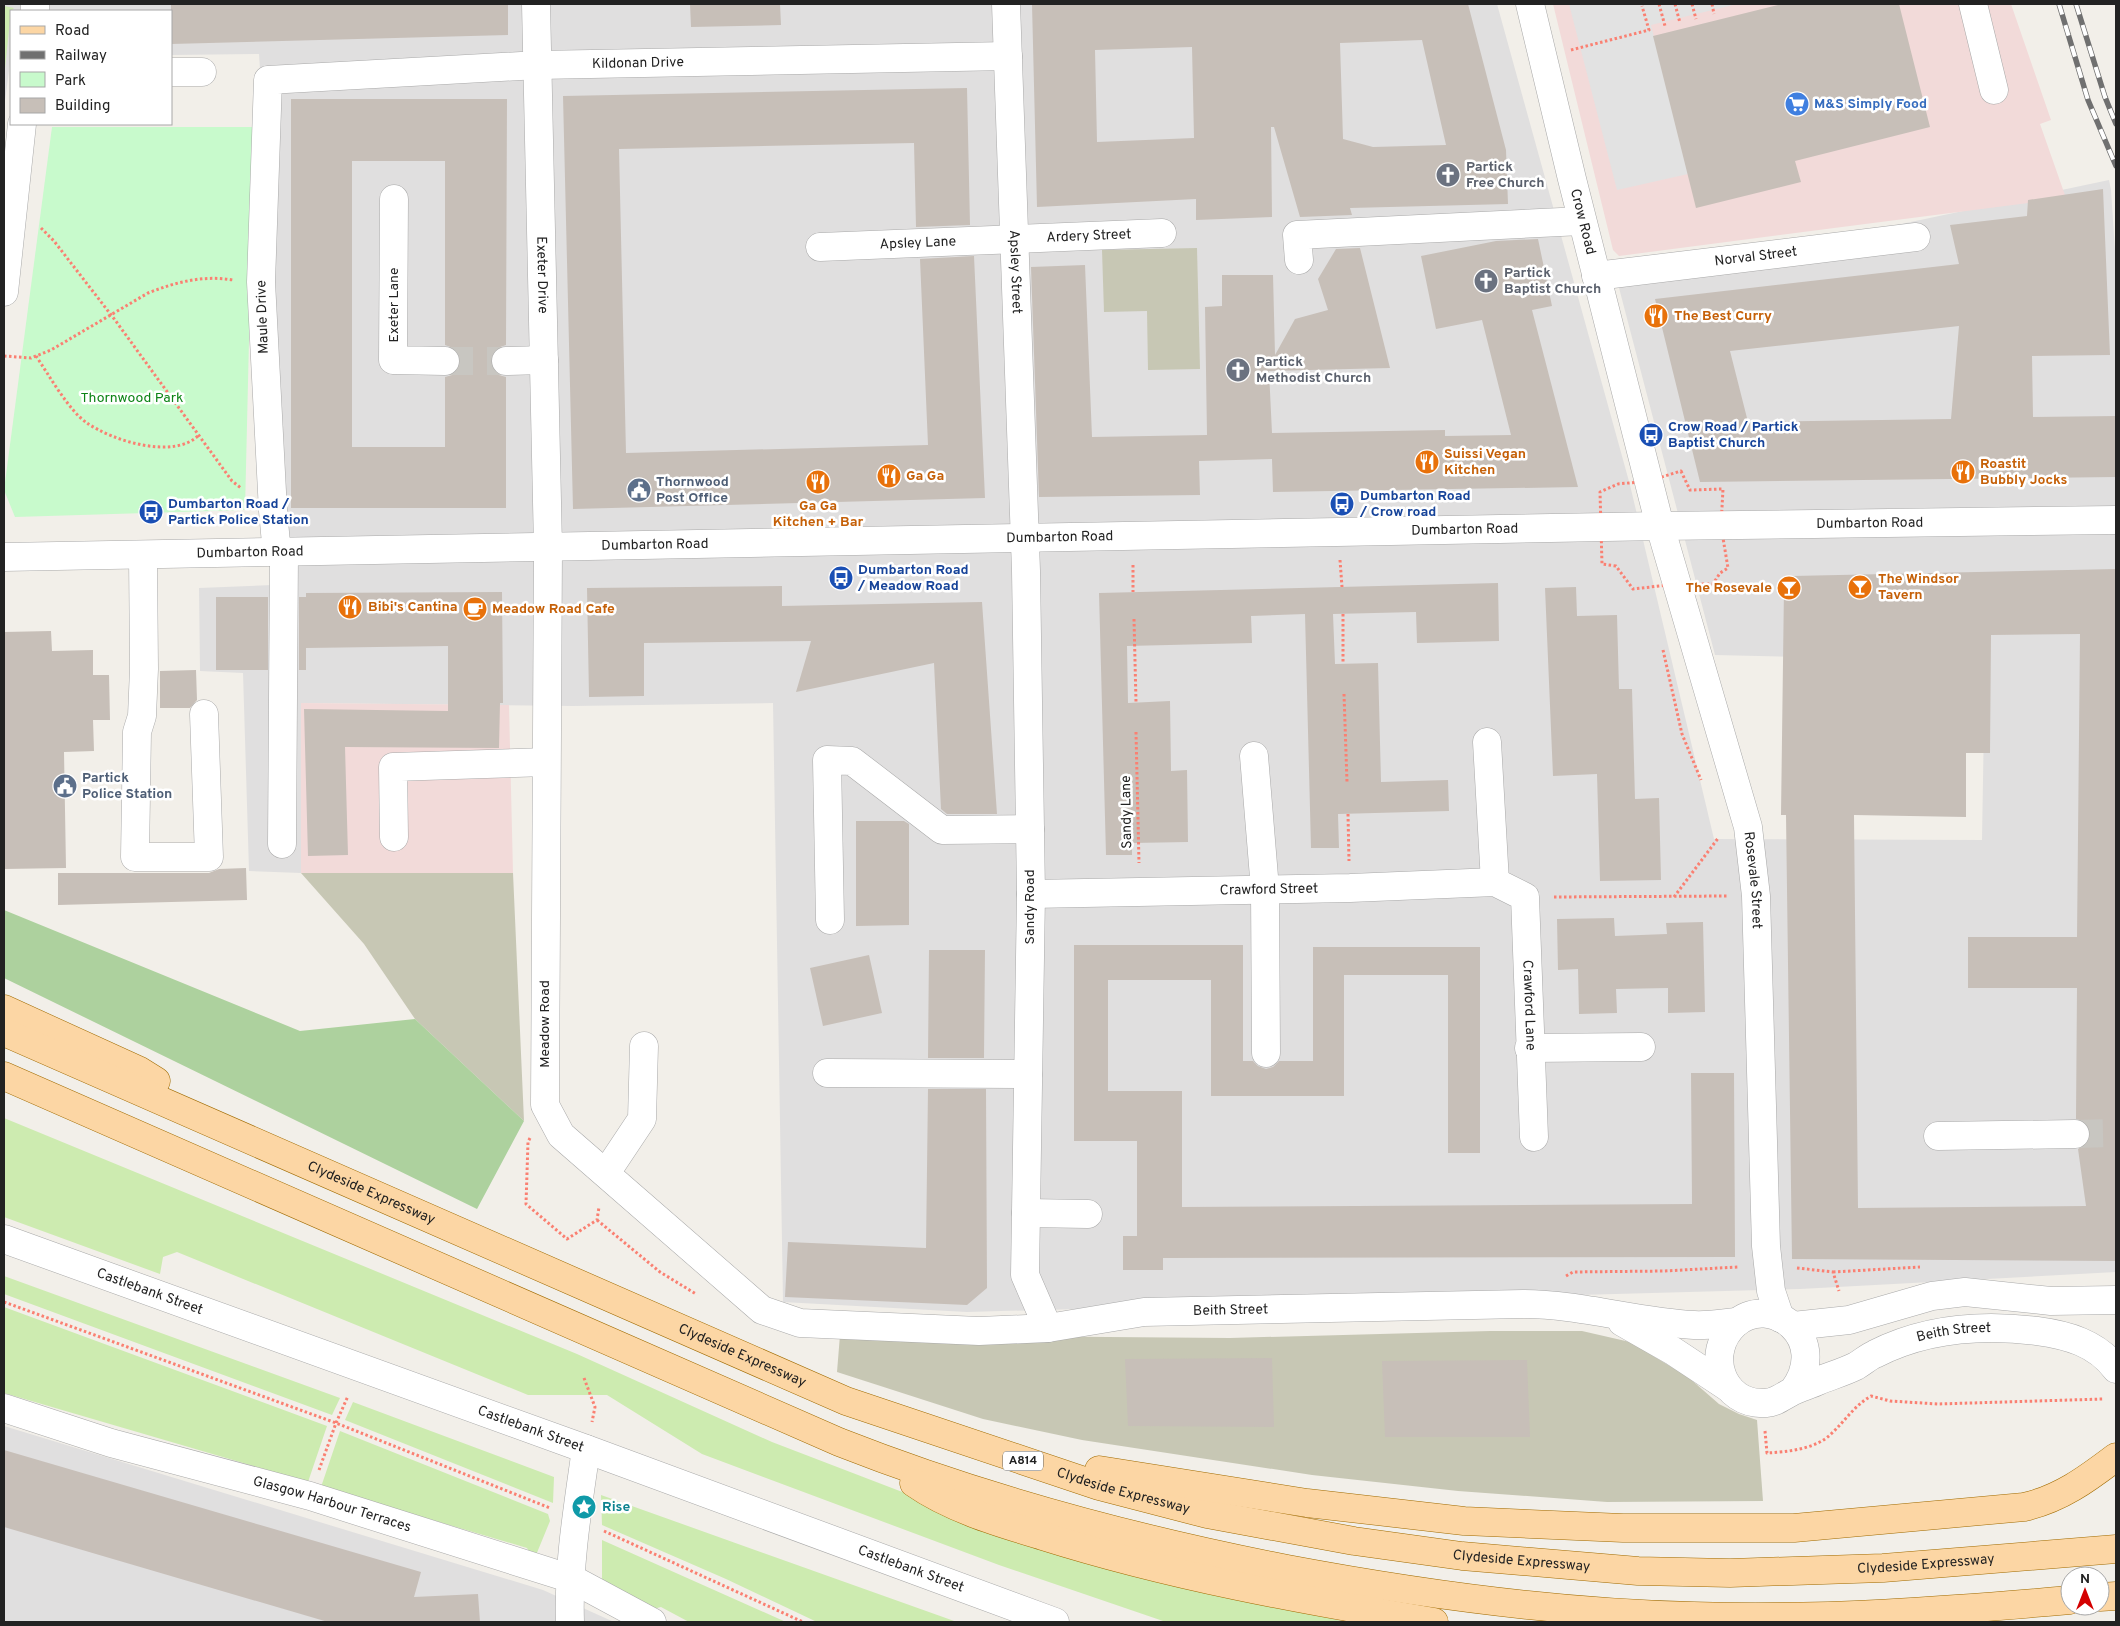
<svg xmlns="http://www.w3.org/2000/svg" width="2120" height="1626" font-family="Overpass,sans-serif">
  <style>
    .residential { fill: #e0dfdf }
    .commercial { fill: #f2dad9 }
    .construction { fill: #c7c7b4 }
    .grass { fill: #cdebb0 }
    .forest { fill: #add19e }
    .park { fill: #c8facc }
    .parking { fill: #e2e2e2 }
    .building { fill: #c7bfb8; fill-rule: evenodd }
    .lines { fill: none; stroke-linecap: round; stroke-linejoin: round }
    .minor-tunnel { stroke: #c8c6c1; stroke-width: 28; stroke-dasharray: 28 14; stroke-linecap: butt }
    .minor-casing { stroke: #a9a9a9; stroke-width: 29 }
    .major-casing { stroke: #a06b00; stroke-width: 29 }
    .path { stroke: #fa8072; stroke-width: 3; stroke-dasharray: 2.5 2.5; stroke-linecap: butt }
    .minor { stroke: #fff; stroke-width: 28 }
    .major { stroke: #fcd6a4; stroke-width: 28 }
    .rail-casing { stroke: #707070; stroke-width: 5.5 }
    .rail { stroke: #fff; stroke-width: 4; stroke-dasharray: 11; stroke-linecap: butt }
    .labels { text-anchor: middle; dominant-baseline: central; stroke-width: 5; stroke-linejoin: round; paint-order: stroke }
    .shield { fill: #fff; stroke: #646464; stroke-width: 1 }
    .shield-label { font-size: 12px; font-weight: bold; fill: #222 }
    .street-label { font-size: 14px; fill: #222; stroke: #fff }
    .shop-label { font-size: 14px; font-weight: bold; fill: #366cbe; stroke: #fff; text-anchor: start }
    .worship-label { font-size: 14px; font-weight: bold; fill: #5b616d; stroke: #fff; text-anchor: start }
    .food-label { font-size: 14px; font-weight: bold; fill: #c56008; stroke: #fff; text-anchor: start }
    .park-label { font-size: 14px; fill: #0c8416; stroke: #fff }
    .transit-label { font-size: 14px; font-weight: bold; fill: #164399; stroke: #fff; text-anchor: start }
    .service-label { font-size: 14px; font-weight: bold; fill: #4e5e75; stroke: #fff; text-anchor: start }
    .culture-label { font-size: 14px; font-weight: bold; fill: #0d838f; stroke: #fff; text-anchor: start }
  </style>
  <rect width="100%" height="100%" fill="#f2efe9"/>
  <path class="residential" d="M4 4H1497L1630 485 1714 839 1982 840 1985 661 1715 655 1618 284 2109 180 2111 190 2116 265V1272L1800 1289 967 1312 783 1302 773 703 573 706 301 703V873L249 871 243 673 200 671 199 588 273 585 268 192 259 54 171 55V11H11V56L4 108Z
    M4 1426 543 1590 614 1622H4Z"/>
  <path class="commercial" d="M1553 4H2011L2051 120 2040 124 2066 198 1619 256 1613 250Z
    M301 703 509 705 513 873H301Z"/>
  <path class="construction" d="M1197 248 1200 369 1148 370 1147 311 1104 312 1102 250Z
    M301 873H513L524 1121 415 1019 364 944Z
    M1490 1331H1582L1630 1342 1688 1377 1719 1404 1739 1414 1757 1420 1763 1501 1607 1502 1458 1491 1312 1475 1082 1440 983 1419 837 1372 840 1335 1230 1338Z"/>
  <path class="grass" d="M4 6 14 8 11 11 4 78Z
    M4 1118 577 1354 772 1442 1077 1559 1346 1622H1166L999 1565 702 1454 607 1395H528L177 1252 163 1257 160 1274 4 1217Z
    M4 1276 340 1398 332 1415 4 1294Z
    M4 1307 327 1426 308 1482 4 1393Z
    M353 1402 554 1477 553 1503 345 1420Z
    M340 1431 548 1514 550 1521 534 1560 527 1548 321 1487Z
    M601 1495 957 1622H817L726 1579 602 1525Z
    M602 1540 786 1622H689L661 1607 649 1610 602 1585Z"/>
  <path class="forest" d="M4 910 300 1031 415 1019 524 1121 477 1209 4 978Z"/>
  <path class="park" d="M52 127H254L245 510 15 517 4 490Z"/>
  <path class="parking" d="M1569 4H1737L1651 25 1688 174 1617 190Z"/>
  <path class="building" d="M171 4H508V35L171 44Z
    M690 4H780L781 25 691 27Z
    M1032 4H1468L1506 150 1508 204 1350 208 1352 215 1300 217 1274 127H1271L1272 217 1196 220V199L1037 207ZM1422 40 1446 145 1373 147 1343 139 1340 43ZM1192 47 1194 138 1097 142 1095 50Z
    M1782 4H1899L1930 127 1795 161 1801 182 1696 208 1653 36Z
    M967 88 970 225 916 227 914 143 619 149 626 453 928 445 920 259 974 256 985 498 573 509 563 96Z
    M291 99H507L506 345 497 348 492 354 490 361 493 370 499 375 506 377V508H291ZM352 161H445V345L453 348 459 354 461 361 458 369 452 375 445 377V447H352Z
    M2103 189 2110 355 2032 356 2033 417 2116 416V477L1700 482 1655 299 1959 264 1950 225 2027 216 2028 200ZM1959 326 1951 419 1748 422 1730 351Z
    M1538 239 1552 306 1532 310 1578 487 1273 492 1272 459 1199 461 1200 495 1039 497 1031 267 1085 265 1092 437 1207 435 1205 307 1222 306V275H1273L1275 355 1295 319 1328 310 1318 279 1336 249 1360 248 1390 368 1269 371 1272 433 1445 430V436L1511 435 1482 320 1436 329 1421 256 1496 241Z
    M2116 569V1261L1792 1259 1786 815H1781L1784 587 1793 576ZM2080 634 2077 937H1968V988H2077L2076 1119 2083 1121 2088 1126 2091 1133 2088 1142 2078 1149 2086 1206 1858 1208 1854 815 1966 817V753H1990L1991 635Z
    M1498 583 1499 641 1417 643 1416 612 1333 614 1335 664 1378 663 1381 782 1448 780 1449 811 1338 814 1339 848H1311L1305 614 1251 616 1252 643 1127 646 1128 703 1170 701 1171 771 1187 770 1188 842 1132 843V855H1106L1099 593Z
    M782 586V606L982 602 997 814H947L941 809 934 663 796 692 811 641 644 643V696L589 697 587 588Z
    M1576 587 1577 616 1617 615 1619 689H1632L1635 799 1659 798 1661 880 1600 881 1597 774 1553 776 1545 588Z
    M502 592 503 703H500L499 748 345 747 348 855 308 856 304 709 448 711V646L306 648V670H299V597H306V593Z
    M216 597H268V670H216Z
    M51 631 52 651 93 650V675H109L110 720H93L94 751 64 752 66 868 4 869V632Z
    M196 670 197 700 190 708H160V671Z
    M856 821H904L909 824V925L856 926Z
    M246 868 247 900 58 905V873H209L219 869Z
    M1614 918 1615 936 1667 934 1666 923 1703 922 1705 1012 1668 1013V988L1616 989 1617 1013 1579 1014 1578 969 1558 970 1557 919Z
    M1074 945H1243V1061H1253L1258 1066 1266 1069 1273 1067 1279 1061H1313V947H1480V1153H1448V975H1344V1096H1211V980H1108V1091H1182V1207L1692 1204 1691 1073H1734L1735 1257 1163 1258V1270H1123V1236H1137V1141H1074Z
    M929 950H985L984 1058H928Z
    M869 955 882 1013 823 1026 810 968Z
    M928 1089H986L987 1288 967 1305 785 1297 788 1242 926 1248Z
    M1272 1358 1274 1427 1128 1426 1125 1359Z
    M1527 1360 1530 1437H1385L1382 1361Z
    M4 1450 421 1572 414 1597 478 1594 480 1622H328L4 1527Z"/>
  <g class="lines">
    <path class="minor-tunnel" d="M445 361H506
      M2075 1134 2116 1133"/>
    <defs>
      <g id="minor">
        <path id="s1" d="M536 4 548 547 545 1105 561 1135 762 1310 800 1323 979 1331 1048 1328 1144 1312 1523 1304C1580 1304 1637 1322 1694 1325 1708 1326 1723 1323 1737 1322"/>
        <path id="s2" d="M1006 4 1026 571 1031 894 1025 1275 1048 1328"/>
        <path id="s3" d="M1530 4 1572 179 1660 526 1748 827 1756 896 1766 1246 1771 1291 1780 1318"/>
        <path d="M1973 4 1994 90"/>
        <path d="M35 11V4"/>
        <path d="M171 72H202"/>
        <path d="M394 199 393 360 445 361"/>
        <path id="s4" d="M820 247 1162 233"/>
        <path d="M1299 260 1297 235 1582 221"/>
        <path id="s5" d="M1596 276 1916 237"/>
        <path d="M4 292 22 124"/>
        <path d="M506 361 544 360"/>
        <path id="s6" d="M277 554 273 511 261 282 268 80 538 65 1008 56"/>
        <path d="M143 555 144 669 142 716 137 732 135 857H209L204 714"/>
        <path id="s7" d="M4 557 1660 526 2116 520"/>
        <path d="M1487 742 1495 882"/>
        <path d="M1254 756 1265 889 1266 1053"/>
        <path d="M394 837 393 767 546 762"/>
        <path d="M282 844 284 552"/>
        <path id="s8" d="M1031 894 1350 888 1495 882 1525 897 1534 1137"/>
        <path d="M830 920 827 760 852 761 942 830 1030 829"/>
        <path d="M1529 1048 1641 1047"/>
        <path d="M827 1073 1028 1074"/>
        <path d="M1938 1136 2075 1134"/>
        <path d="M606 1173 642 1119 644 1046"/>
        <path d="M1026 1213 1088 1214"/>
        <path id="s9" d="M4 1239 586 1449 1055 1622"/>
        <path d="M1622 1322 1673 1351 1729 1388"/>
        <path d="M1793 1326 1849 1320 1932 1296 1965 1292 2051 1301 2116 1300"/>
        <path id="s10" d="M1793 1391C1832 1339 1771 1292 1735 1324 1704 1352 1721 1406 1766 1403 1777 1402 1783 1396 1793 1391 1801 1387 1810 1385 1818 1381 1830 1376 1844 1372 1856 1366 1863 1362 1868 1357 1875 1354 1926 1328 1981 1324 2037 1331 2067 1335 2097 1343 2116 1369"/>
        <path id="s11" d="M4 1408 111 1443 310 1496 572 1579 652 1622"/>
        <path d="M570 1622C568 1565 578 1506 586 1449"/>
      </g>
      <g id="major">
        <path d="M4 1009 140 1071 156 1081"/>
        <path id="s12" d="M4 1032 846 1401 1099 1486 1207 1514 1354 1541 1462 1556 1638 1571 1730 1573 1883 1568 2116 1549"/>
        <path d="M4 1076 839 1442C984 1499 1134 1539 1287 1569 1420 1594 1557 1613 1693 1616 1819 1620 1945 1611 2070 1600"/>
        <path d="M1099 1470 1307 1503 1464 1521 1623 1528H1794L2024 1507C2060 1499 2087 1479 2116 1457"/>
        <path d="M914 1483C951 1509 1000 1523 1043 1536 1170 1576 1302 1600 1434 1622"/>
        <path d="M2100 1597 2116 1596"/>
      </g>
    </defs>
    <use href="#minor" class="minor-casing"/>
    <use href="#major" class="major-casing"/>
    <path class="path" d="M1659 4 1665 26
      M1675 4 1680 23
      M1692 4 1696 19
      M1712 4 1714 14
      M1754 4V5
      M1571 50 1649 30 1642 6
      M41 228 54 241 115 320 232 481 241 488
      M4 356 31 358 51 350 148 293C176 282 203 275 233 280
      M36 356C49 375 69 411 87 423 113 441 174 460 199 435
      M1681 471 1690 490 1723 489 1721 526 1728 568 1720 573 1713 584H1677L1633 589 1616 566 1602 564 1600 492 1618 484 1649 481Z
      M1340 560 1342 587
      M1133 565V592
      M1343 614V664
      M1134 619 1136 702
      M1663 650 1682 734 1701 780
      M1344 694 1347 782
      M1136 732 1139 863
      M1348 814 1349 861
      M1554 897 1727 896
      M1674 897 1719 837
      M530 1138 528 1142 526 1204 567 1239 597 1220 599 1207
      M597 1220 660 1272 696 1294
      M1797 1268 1833 1272 1839 1291
      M1833 1272 1920 1267
      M1566 1276 1573 1272 1664 1271 1738 1267
      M4 1302 336 1423 550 1508
      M584 1378 595 1407 592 1422
      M1765 1431 1767 1453C1787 1452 1816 1449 1831 1434 1845 1421 1854 1406 1871 1396L1890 1401 1938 1404 2103 1399
      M319 1470 336 1423 348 1396
      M604 1531 803 1622"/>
    <use href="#minor" class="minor"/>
    <use href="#major" class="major"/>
    <defs>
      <path id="rail" d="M2059 4 2088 100 2116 166
        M2076 4 2105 97 2116 124"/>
    </defs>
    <use href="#rail" class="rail-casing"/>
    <use href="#rail" class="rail"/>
  </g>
  <defs>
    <symbol id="supermarket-disc" viewBox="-11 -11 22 22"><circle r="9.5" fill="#3f7fe0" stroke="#fff"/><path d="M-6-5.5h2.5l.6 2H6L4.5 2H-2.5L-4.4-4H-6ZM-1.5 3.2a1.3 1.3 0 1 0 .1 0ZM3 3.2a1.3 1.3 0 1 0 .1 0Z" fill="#fff"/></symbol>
    <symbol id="church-disc" viewBox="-11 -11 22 22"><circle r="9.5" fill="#6b7280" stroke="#fff"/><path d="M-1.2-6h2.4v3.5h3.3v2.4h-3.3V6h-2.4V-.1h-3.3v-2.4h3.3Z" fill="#fff"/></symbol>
    <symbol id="restaurant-disc" viewBox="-11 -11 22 22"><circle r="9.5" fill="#e8710a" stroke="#fff"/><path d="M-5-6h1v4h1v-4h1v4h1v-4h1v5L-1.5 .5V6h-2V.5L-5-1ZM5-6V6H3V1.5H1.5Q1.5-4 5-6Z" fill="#fff"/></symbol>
    <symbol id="bus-disc" viewBox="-11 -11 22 22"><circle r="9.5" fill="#1a4fb4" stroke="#fff"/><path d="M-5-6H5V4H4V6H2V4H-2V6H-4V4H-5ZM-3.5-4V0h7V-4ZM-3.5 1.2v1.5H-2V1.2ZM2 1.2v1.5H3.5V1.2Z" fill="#fff"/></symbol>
    <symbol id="civic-disc" viewBox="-11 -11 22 22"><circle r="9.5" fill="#5c6f8a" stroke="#fff"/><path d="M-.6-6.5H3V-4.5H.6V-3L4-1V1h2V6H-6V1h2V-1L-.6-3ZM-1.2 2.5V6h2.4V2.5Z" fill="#fff"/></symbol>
    <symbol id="bar-disc" viewBox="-11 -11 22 22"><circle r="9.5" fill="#e8710a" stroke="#fff"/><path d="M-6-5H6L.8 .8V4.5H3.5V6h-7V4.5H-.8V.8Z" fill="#fff"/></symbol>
    <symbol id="cafe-disc" viewBox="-11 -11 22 22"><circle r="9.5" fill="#e8710a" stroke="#fff"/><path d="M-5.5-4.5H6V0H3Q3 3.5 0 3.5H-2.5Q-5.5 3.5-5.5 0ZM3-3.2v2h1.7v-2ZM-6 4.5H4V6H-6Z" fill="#fff"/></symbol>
    <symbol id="sight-disc" viewBox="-11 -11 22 22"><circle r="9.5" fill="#0f9aa8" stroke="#fff"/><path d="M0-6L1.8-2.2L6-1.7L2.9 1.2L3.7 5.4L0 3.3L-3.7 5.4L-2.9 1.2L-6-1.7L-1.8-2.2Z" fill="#fff"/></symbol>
  </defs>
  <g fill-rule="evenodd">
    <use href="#supermarket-disc" x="1783" y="90" width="28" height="28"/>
    <use href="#church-disc" x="1434" y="161" width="28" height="28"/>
    <use href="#church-disc" x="1472" y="267" width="28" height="28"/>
    <use href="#restaurant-disc" x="1642" y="302" width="28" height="28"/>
    <use href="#church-disc" x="1224" y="356" width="28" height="28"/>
    <use href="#bus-disc" x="1637" y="421" width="28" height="28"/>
    <use href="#restaurant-disc" x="1413" y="448" width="28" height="28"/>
    <use href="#restaurant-disc" x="1949" y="458" width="28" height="28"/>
    <use href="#restaurant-disc" x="875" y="462" width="28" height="28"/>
    <use href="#restaurant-disc" x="804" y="468" width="28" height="28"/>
    <use href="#civic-disc" x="625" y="476" width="28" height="28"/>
    <use href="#bus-disc" x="1328" y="490" width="28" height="28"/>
    <use href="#bus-disc" x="137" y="498" width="28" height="28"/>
    <use href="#bus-disc" x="827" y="564" width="28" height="28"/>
    <use href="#bar-disc" x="1846" y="573" width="28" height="28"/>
    <use href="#bar-disc" x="1775" y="574" width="28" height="28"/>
    <use href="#restaurant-disc" x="336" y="593" width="28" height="28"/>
    <use href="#cafe-disc" x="461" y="595" width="28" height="28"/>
    <use href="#civic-disc" x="51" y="772" width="28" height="28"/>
    <use href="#sight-disc" x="570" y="1493" width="28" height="28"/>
  </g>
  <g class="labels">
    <rect class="shield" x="1003" y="1451.5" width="40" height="19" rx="4"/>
    <g class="shield-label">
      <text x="1023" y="1461">A814</text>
    </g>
    <g class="street-label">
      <text stroke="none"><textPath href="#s6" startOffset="845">Kildonan Drive</textPath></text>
      <text stroke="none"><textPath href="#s3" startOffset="224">Crow Road</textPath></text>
      <text stroke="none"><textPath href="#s4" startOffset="269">Ardery Street</textPath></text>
      <text stroke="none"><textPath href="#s4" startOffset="98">Apsley Lane</textPath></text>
      <text stroke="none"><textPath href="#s5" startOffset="161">Norval Street</textPath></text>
      <text stroke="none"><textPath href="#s2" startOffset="268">Apsley Street</textPath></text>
      <text stroke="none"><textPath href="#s1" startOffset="271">Exeter Drive</textPath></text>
      <text transform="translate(394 305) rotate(-90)">Exeter Lane</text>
      <text transform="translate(263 317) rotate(-92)">Maule Drive</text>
      <text stroke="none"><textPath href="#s7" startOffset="1866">Dumbarton Road</textPath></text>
      <text stroke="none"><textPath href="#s7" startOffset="1461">Dumbarton Road</textPath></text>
      <text stroke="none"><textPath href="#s7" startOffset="1056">Dumbarton Road</textPath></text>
      <text stroke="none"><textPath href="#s7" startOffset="651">Dumbarton Road</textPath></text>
      <text stroke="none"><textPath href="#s7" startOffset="246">Dumbarton Road</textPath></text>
      <text transform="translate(1127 812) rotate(-91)">Sandy Lane</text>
      <text stroke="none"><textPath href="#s3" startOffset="905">Rosevale Street</textPath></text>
      <text stroke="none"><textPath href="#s8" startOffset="238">Crawford Street</textPath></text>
      <text transform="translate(1030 907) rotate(-90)">Sandy Road</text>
      <text stroke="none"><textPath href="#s8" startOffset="606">Crawford Lane</textPath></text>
      <text transform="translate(545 1024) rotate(-90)">Meadow Road</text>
      <text stroke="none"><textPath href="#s12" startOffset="401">Clydeside Expressway</textPath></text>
      <text stroke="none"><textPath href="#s9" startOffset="155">Castlebank Street</textPath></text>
      <text stroke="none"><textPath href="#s1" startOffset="1874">Beith Street</textPath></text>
      <text stroke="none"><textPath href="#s10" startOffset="449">Beith Street</textPath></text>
      <text stroke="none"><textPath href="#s12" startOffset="806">Clydeside Expressway</textPath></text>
      <text stroke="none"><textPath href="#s9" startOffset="560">Castlebank Street</textPath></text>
      <text stroke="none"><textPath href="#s12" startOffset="1211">Clydeside Expressway</textPath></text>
      <text stroke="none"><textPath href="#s11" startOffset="342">Glasgow Harbour Terraces</textPath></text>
      <text stroke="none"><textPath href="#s12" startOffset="1616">Clydeside Expressway</textPath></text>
      <text stroke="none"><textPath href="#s12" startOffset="2021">Clydeside Expressway</textPath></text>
      <text stroke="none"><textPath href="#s9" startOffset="965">Castlebank Street</textPath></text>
    </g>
    <g class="shop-label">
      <text x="1814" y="104">M&amp;S Simply Food</text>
    </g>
    <g class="worship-label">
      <text x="1466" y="167">Partick<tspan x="1466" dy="16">Free Church</tspan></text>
      <text x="1504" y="273">Partick<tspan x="1504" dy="16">Baptist Church</tspan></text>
      <text x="1256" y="362">Partick<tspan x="1256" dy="16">Methodist Church</tspan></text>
    </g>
    <g class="food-label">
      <text x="1674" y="316">The Best Curry</text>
      <text x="1444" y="454">Suissi Vegan<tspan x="1444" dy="16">Kitchen</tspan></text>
      <text x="1980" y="464">Roastit<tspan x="1980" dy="16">Bubbly Jocks</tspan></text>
      <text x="906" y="476">Ga Ga</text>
      <text x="818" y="506" text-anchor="middle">Ga Ga<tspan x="818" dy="16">Kitchen + Bar</tspan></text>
      <text x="1878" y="579">The Windsor<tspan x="1878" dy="16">Tavern</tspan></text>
      <text x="1772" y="588" text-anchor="end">The Rosevale</text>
      <text x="368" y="607">Bibi's Cantina</text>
      <text x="492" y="609">Meadow Road Cafe</text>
    </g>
    <g class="park-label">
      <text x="132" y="398">Thornwood Park</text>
    </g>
    <g class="transit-label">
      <text x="1668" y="427">Crow Road / Partick<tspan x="1668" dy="16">Baptist Church</tspan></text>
      <text x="1360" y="496">Dumbarton Road<tspan x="1360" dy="16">/ Crow road</tspan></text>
      <text x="168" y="504">Dumbarton Road /<tspan x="168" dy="16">Partick Police Station</tspan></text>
      <text x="858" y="570">Dumbarton Road<tspan x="858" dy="16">/ Meadow Road</tspan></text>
    </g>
    <g class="service-label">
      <text x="656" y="482">Thornwood<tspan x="656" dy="16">Post Office</tspan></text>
      <text x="82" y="778">Partick<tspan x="82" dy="16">Police Station</tspan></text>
    </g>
    <g class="culture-label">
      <text x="602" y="1507">Rise</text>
    </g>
  </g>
  <rect width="2120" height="1626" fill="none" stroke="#222222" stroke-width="10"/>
  <rect x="10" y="10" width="162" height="115" fill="#ffffff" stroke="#a7a7a7"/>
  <rect x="20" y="26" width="25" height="8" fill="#fcd6a4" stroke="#a7a7a7"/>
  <text x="55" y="35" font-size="15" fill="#222222">Road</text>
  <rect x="20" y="51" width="25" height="8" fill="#707070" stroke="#a7a7a7"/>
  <text x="55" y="60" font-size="15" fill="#222222">Railway</text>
  <rect x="20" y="72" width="25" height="15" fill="#c8facc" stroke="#a7a7a7"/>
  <text x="55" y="85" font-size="15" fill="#222222">Park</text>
  <rect x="20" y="98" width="25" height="15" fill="#c7bfb8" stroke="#a7a7a7"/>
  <text x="55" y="110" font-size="15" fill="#222222">Building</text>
  <g transform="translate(2085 1591)"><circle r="24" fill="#ffffff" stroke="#a7a7a7"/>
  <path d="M0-4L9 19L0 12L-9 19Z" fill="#d40000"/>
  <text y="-8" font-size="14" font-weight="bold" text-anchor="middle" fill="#222222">N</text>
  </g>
</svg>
